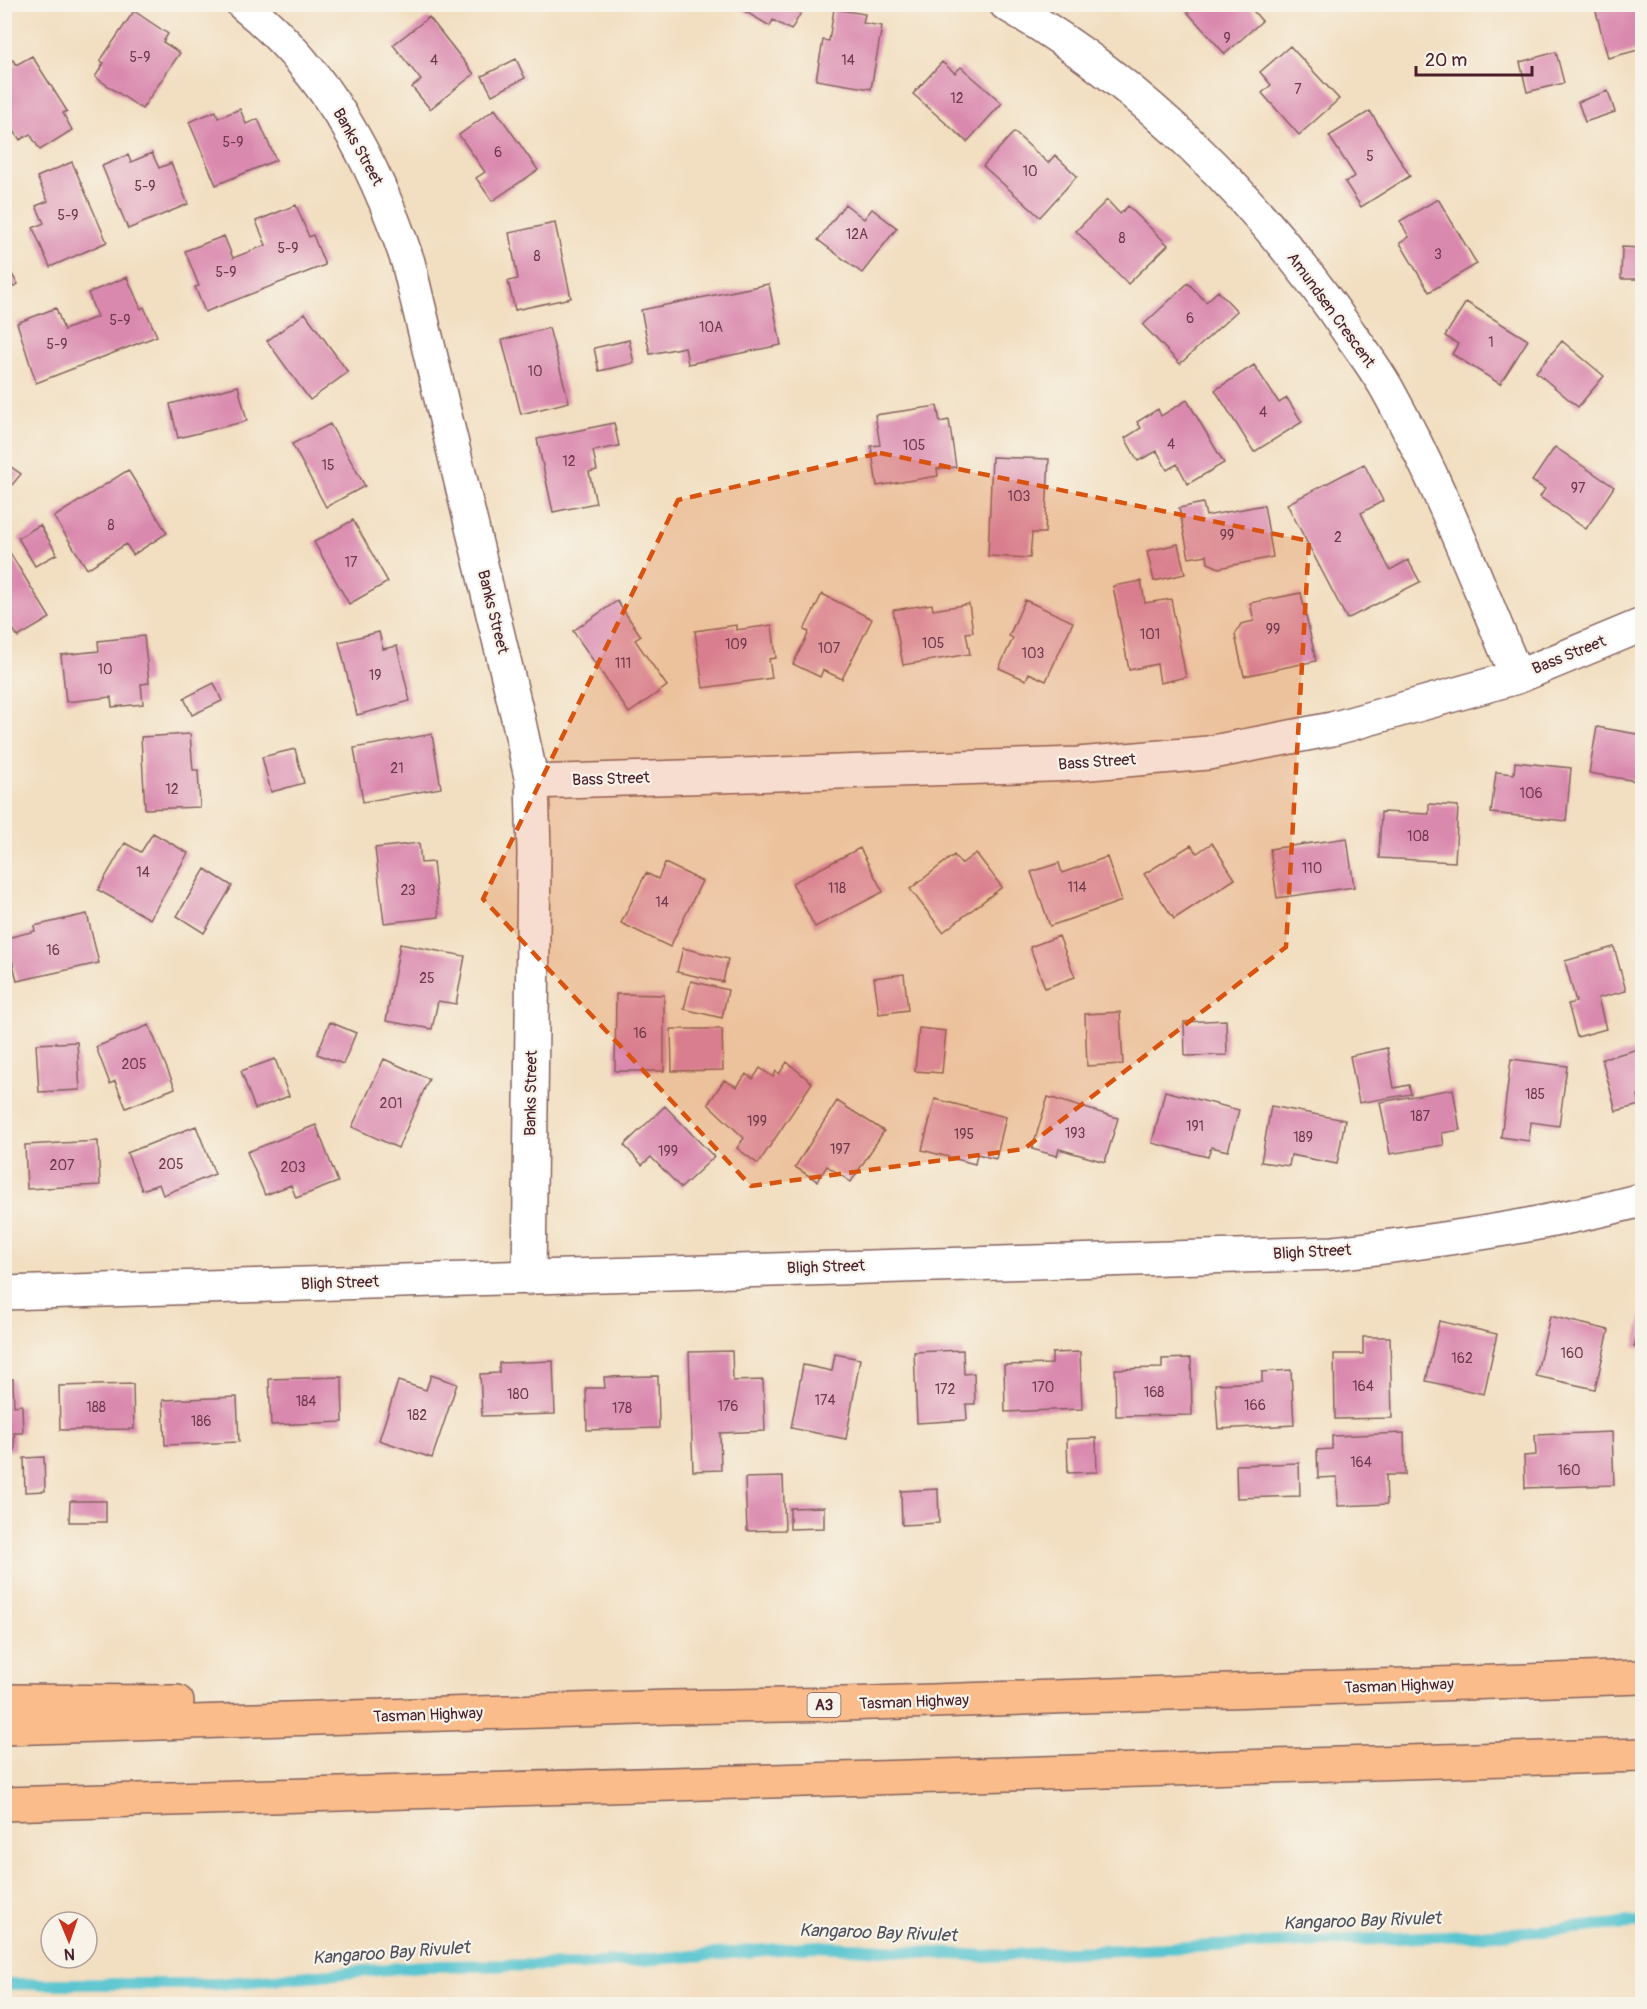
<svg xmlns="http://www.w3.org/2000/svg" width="1647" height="2009" font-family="Pangolin,sans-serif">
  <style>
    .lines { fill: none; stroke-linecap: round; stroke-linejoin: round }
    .stream { stroke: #58c5d0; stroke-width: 12 }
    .building { fill: #da89ae }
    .street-casing { stroke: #85625f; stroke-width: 36 }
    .highway-casing { stroke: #85625f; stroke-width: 36 }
    .street { stroke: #fff; stroke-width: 33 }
    .highway { stroke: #f9bc8a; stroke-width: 33 }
    .marked { fill: #d8530f; fill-opacity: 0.2; stroke: #d8530f; stroke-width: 4.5; stroke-dasharray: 12 8; stroke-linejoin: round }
    .labels { text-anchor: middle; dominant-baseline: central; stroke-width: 4.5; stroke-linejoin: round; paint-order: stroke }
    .number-label { font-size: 14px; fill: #6e3a4c }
    .shield { fill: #f7f3e8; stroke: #7e5f64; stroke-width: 1.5 }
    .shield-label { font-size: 15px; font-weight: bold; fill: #4a1f2b }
    .street-label { font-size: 16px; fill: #4a1f2b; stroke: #f7f3e8 }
    .water-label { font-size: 18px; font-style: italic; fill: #4e515d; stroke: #f7f3e8 }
  </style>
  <rect width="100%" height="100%" fill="#f7f3e8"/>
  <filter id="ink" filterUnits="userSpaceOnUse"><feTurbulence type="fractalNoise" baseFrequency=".0167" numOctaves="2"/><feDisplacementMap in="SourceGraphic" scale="12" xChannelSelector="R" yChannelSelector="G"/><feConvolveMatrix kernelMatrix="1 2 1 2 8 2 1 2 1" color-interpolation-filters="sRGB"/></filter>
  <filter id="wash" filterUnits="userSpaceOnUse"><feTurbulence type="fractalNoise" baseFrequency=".008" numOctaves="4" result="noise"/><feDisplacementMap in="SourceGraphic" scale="24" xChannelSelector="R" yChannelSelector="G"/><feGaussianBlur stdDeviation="1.35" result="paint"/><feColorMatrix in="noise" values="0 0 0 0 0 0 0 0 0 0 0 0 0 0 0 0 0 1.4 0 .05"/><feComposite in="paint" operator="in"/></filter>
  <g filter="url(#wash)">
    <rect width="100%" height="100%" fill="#f2dec0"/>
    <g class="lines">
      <path class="stream" d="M4 1984H217L423 1966 580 1965 817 1946 984 1956 1514 1933 1642 1922"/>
    </g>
    <g id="blocks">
      <path class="building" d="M732 4H806L791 30 773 20 770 26Z
        M1180 4H1247L1262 21 1225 54Z
        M1594 4H1642V49L1608 58Z
        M834 9 865 14 863 23 882 26 871 89 816 80 823 40 829 41Z
        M134 11 168 34 163 42 180 53 142 109 95 77 104 63 100 61Z
        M429 17 474 74 430 109 412 87 421 80 393 45Z
        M1290 46 1339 99 1299 135 1262 93 1271 85 1260 72Z
        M1556 52 1564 83 1527 92 1520 62Z
        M32 56 67 111 63 113 72 130 40 150 30 134 20 140 4 116V65L13 60 16 65Z
        M516 59 525 78 492 95 482 76Z
        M942 62 955 73 961 67 1002 103 967 142 913 94Z
        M1608 91 1615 112 1585 122 1578 102Z
        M240 109 246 124 258 119 276 160 216 185 189 122 216 111 218 118Z
        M495 109 538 170 492 201 476 178 485 172 459 135Z
        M1370 111 1410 176 1361 207 1345 182 1355 176 1329 136Z
        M1014 132 1048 163 1055 155 1077 176 1040 217 983 166Z
        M152 153 159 168 171 163 188 204 128 229 102 166 128 155 131 162Z
        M72 162 107 242 50 267 33 228 44 223 36 206 48 201 37 177Z
        M1438 199 1477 264 1429 292 1400 243 1409 237 1400 221Z
        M1107 200 1120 214 1128 206 1168 245 1128 284 1076 231Z
        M845 204 864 219 872 209 897 228 862 273 818 240Z
        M296 205 309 237 313 235 325 265 205 312 195 287 199 286 185 251 224 236 233 258 266 245 256 221Z
        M555 223 571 298 515 310 508 281 518 279 509 233Z
        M1622 247 1642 248V279H1621Z
        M4 262 18 284 4 292Z
        M127 277 141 309 144 307 157 336 36 383 17 323 56 308 64 330 97 317 88 293Z
        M1188 283 1206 302 1218 291 1237 311 1180 364 1143 325Z
        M769 284 781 345 688 364 685 347 650 354 641 310Z
        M1466 302 1528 340 1500 384 1452 354 1458 344 1445 336Z
        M305 313 348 372 310 400 267 341Z
        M549 328 569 402 521 414 502 340Z
        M629 340 634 363 599 371 594 348Z
        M1562 341 1604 376 1578 407 1536 372Z
        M1254 365 1279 403 1287 398 1302 422 1254 452 1215 390Z
        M238 386 247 421 178 438 170 404Z
        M1187 400 1224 463 1188 484 1177 464 1167 470 1157 451 1138 461 1125 438 1141 428 1137 422 1158 409 1161 416Z
        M937 406 940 422 949 420 956 467 937 469 938 476 877 486 871 446 880 445 875 415Z
        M614 423 619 446 593 451 597 470 589 472 596 503 553 512 537 439Z
        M330 424 365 486 326 507 292 444Z
        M1555 447 1614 487 1586 529 1540 497 1545 489 1532 481Z
        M992 457 1049 459 1045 533H1032L1030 558 988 556Z
        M4 462 21 474 4 495Z
        M1364 464 1383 501 1361 513 1390 570 1408 560 1420 582 1347 619 1287 504Z
        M128 470 167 533 133 555 126 544 87 569 54 517Z
        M1203 503 1206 516 1264 505 1273 557 1219 568 1208 563 1207 555 1189 558 1179 508Z
        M353 520 388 582 349 604 314 542Z
        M40 525 57 554 35 566 18 538Z
        M1178 544 1185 574 1154 581 1147 551Z
        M10 553 50 618 18 637 10 624 4 628V556Z
        M1141 581 1145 603 1171 599 1186 677 1160 683 1157 664 1129 670 1113 586Z
        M1301 593 1316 661 1244 676 1235 635 1241 624 1254 621 1250 603Z
        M822 594 872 619 842 679 823 670 820 677 793 664 809 632 804 630Z
        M1025 600 1073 622 1046 681 1029 673 1026 680 999 668 1013 638 1009 636Z
        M617 601 641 636 635 640 667 686 629 713 573 631Z
        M932 604 933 610 969 604 973 632 966 633 970 654 903 665 893 610Z
        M736 625V630L772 625 776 658 769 659 772 678 703 688 695 631Z
        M379 632 383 649 397 646 410 701 357 715 339 642Z
        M144 636 149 683 141 684 143 704 112 707 111 697 66 702 61 655 99 651 98 641Z
        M214 683 222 701 192 715 184 698Z
        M1597 727 1642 735V782L1589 773Z
        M190 734 193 770H198L200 807 145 809 141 737Z
        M432 734 441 788 363 802 354 748Z
        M295 749 304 783 271 792 262 757Z
        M1515 762 1571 768 1566 821 1491 813 1496 772 1514 774Z
        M1429 804 1458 806 1455 862 1379 858 1381 812 1429 814Z
        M153 833 188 853 150 919 98 890 125 843 141 852Z
        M1347 838 1354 887 1277 898 1270 849Z
        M419 843 421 863 433 862 439 917 384 923 375 848Z
        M1212 843 1235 879 1174 919 1144 874 1191 845 1197 853Z
        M860 848 883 892 815 927 792 883Z
        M976 853 1002 887 943 932 910 889 954 855 961 864Z
        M1107 857 1122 901 1050 926 1031 872 1059 863 1062 873Z
        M665 863 702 881 670 947 621 923 646 873 658 879Z
        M205 869 232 886 204 933 177 916Z
        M87 914 99 963 17 981 7 938 35 931 34 926Z
        M1059 936 1075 977 1045 988 1030 947Z
        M400 944 465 956 456 1004 438 1001 432 1029 386 1021Z
        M1614 947 1626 991 1598 998 1606 1029 1577 1037 1568 1004 1576 1002 1565 961Z
        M683 948 728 959 723 982 677 972Z
        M904 974 908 1010 879 1014 874 978Z
        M691 981 728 990 722 1018 684 1009Z
        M616 994 664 995V1071H615Z
        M1120 1012 1123 1064 1087 1066 1085 1014Z
        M1226 1020 1227 1055 1185 1056 1184 1022Z
        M330 1022 356 1033 343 1064 317 1054Z
        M149 1025 175 1088 126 1108 115 1081 110 1084 96 1047Z
        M919 1028 946 1031 942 1073 915 1071Z
        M671 1029H722L723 1070 672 1071Z
        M77 1042 80 1090 39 1092 36 1044Z
        M1387 1048 1394 1088 1409 1085 1411 1094 1359 1103 1350 1056Z
        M1642 1048V1094L1638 1095 1640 1105 1616 1111 1602 1059Z
        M275 1059 289 1096 255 1109 241 1071Z
        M384 1059 429 1079 398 1148 352 1127Z
        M1511 1059 1567 1066 1559 1126 1531 1122 1529 1141 1501 1137Z
        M787 1062 812 1083 758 1164 737 1148 744 1138 708 1104 724 1080 737 1087 746 1074 753 1079 760 1068 773 1077 776 1071 779 1074Z
        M1453 1089 1460 1130 1442 1133 1444 1145 1390 1154 1380 1102Z
        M1165 1091 1239 1110 1228 1151 1211 1147 1208 1157 1152 1143Z
        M1048 1097 1118 1118 1105 1162 1059 1149 1057 1156 1032 1149Z
        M935 1099 1006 1117 996 1159 977 1154 975 1164 922 1150Z
        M837 1101 884 1131 851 1182 827 1166 817 1181 795 1167Z
        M665 1106 714 1157 681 1188 651 1157 642 1165 624 1145Z
        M1271 1106 1345 1120 1337 1164 1291 1155 1289 1166 1261 1162Z
        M316 1125 338 1182 296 1198 291 1185 265 1195 247 1152Z
        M196 1126 215 1174 163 1195 159 1184 142 1190 127 1153Z
        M98 1141 100 1185 27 1189 25 1145Z
        M1642 1315V1349L1634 1347Z
        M1550 1316 1609 1330 1595 1389 1536 1376Z
        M1439 1321 1497 1334 1484 1394 1426 1381Z
        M1363 1337H1390L1392 1418 1335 1419 1334 1354H1363Z
        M963 1350 964 1374 974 1373 975 1404H966L967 1420 917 1423 914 1352Z
        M732 1351 733 1381 763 1380 765 1431 720 1433 721 1470 693 1471 689 1352Z
        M1080 1352 1082 1409 1005 1412 1004 1365 1052 1364V1353Z
        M835 1354 860 1359 846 1439 791 1428 803 1365 832 1371Z
        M1191 1358 1192 1415 1116 1416 1115 1369 1162 1368V1359Z
        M553 1361 555 1414 482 1416 480 1374 499 1373V1363Z
        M1291 1370 1294 1425 1218 1429 1215 1384 1262 1382V1372Z
        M431 1375 457 1384 432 1458 379 1440 398 1381 426 1390Z
        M658 1376 659 1428 587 1430 586 1388H605L604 1377Z
        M342 1377 343 1422 271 1425 269 1379Z
        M4 1379H13L14 1406 22 1405 23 1433H14L15 1450 4 1451Z
        M133 1384 134 1429 60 1430 59 1386Z
        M237 1397 239 1442 165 1445 163 1400Z
        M1612 1432 1614 1485 1525 1488 1524 1456 1536 1455 1535 1435Z
        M1404 1433 1405 1475H1386L1387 1504 1338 1506 1337 1477 1318 1478 1317 1450 1332 1449V1436Z
        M1096 1438 1097 1472 1068 1473 1067 1439Z
        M44 1457 45 1491 25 1492 24 1458Z
        M1299 1463 1300 1496 1237 1498 1236 1465Z
        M783 1477 785 1530 747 1531 745 1478Z
        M938 1489 939 1523 902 1525 901 1491Z
        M70 1501H106V1522H69Z
        M824 1507V1528L790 1529V1508Z"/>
    </g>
  </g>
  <g filter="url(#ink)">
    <use href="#blocks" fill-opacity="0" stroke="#85625f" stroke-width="1.5"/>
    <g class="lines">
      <defs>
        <path id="street" d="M243 4C328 73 374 161 408 262L519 722 532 782 534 851 529 1278
          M1006 4C1143 84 1259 200 1348 331 1361 349 1375 368 1386 387 1438 480 1476 579 1517 677
          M532 782 1078 764 1208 753 1332 729 1517 677 1642 625
          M4 1293 1334 1253C1439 1241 1540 1226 1642 1200"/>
        <path id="highway" d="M4 1701 177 1702
          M4 1728 671 1707 844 1704 1642 1677
          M4 1804 1642 1755"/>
      </defs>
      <use href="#street" class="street-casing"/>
      <use href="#highway" class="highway-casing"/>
      <use href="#street" class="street"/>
      <use href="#highway" class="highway"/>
    </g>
  </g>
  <path class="marked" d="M880 453 1309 541 1286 947 1024 1149 751 1186 483 899 678 500Z"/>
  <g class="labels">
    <g class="number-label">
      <text x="1227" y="38">9</text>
      <text x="140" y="57">5-9</text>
      <text x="434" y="60">4</text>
      <text x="848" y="60">14</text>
      <text x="1298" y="89">7</text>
      <text x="957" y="98">12</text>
      <text x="233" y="142">5-9</text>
      <text x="498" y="152">6</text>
      <text x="1370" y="156">5</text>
      <text x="1030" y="171">10</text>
      <text x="145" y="186">5-9</text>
      <text x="68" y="215">5-9</text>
      <text x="857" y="234">12A</text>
      <text x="1122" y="238">8</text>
      <text x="288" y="248">5-9</text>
      <text x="1438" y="254">3</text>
      <text x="537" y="256">8</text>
      <text x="226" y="272">5-9</text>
      <text x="1190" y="318">6</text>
      <text x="120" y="320">5-9</text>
      <text x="711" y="327">10A</text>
      <text x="1491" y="342">1</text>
      <text x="57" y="344">5-9</text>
      <text x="535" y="371">10</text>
      <text x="1263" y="412">4</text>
      <text x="1171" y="444">4</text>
      <text x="914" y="445">105</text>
      <text x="569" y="461">12</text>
      <text x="328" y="465">15</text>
      <text x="1578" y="488">97</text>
      <text x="1019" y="496">103</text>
      <text x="111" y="525">8</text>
      <text x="1227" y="535">99</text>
      <text x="1338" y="537">2</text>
      <text x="351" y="562">17</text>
      <text x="1273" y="629">99</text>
      <text x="1150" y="634">101</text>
      <text x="933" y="643">105</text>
      <text x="736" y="644">109</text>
      <text x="829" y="648">107</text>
      <text x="1033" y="653">103</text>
      <text x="623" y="663">111</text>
      <text x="105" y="669">10</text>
      <text x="375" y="675">19</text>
      <text x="397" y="768">21</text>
      <text x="172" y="789">12</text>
      <text x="1531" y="793">106</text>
      <text x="1418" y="836">108</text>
      <text x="1312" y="868">110</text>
      <text x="143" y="872">14</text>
      <text x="1077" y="887">114</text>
      <text x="837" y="888">118</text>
      <text x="408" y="890">23</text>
      <text x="662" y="902">14</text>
      <text x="53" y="950">16</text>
      <text x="427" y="978">25</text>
      <text x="640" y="1033">16</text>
      <text x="134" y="1064">205</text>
      <text x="1535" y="1094">185</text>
      <text x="391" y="1103">201</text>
      <text x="1420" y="1116">187</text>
      <text x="757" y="1121">199</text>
      <text x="1195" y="1126">191</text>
      <text x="1075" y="1133">193</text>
      <text x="964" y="1134">195</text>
      <text x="1303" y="1137">189</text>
      <text x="840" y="1149">197</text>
      <text x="668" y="1151">199</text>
      <text x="171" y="1164">205</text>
      <text x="62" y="1165">207</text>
      <text x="293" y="1167">203</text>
      <text x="1572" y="1353">160</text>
      <text x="1462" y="1358">162</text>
      <text x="1363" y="1386">164</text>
      <text x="1043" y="1387">170</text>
      <text x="945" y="1389">172</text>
      <text x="1154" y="1392">168</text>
      <text x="518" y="1394">180</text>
      <text x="825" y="1400">174</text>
      <text x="306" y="1401">184</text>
      <text x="1255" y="1405">166</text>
      <text x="728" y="1406">176</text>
      <text x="96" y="1407">188</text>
      <text x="622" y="1408">178</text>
      <text x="417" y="1415">182</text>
      <text x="201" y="1421">186</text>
      <text x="1361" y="1462">164</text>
      <text x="1569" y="1470">160</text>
    </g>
    <rect class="shield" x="807.5" y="1693" width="33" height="24" rx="4.5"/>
    <g class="shield-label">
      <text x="824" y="1705">A3</text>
    </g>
    <g class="street-label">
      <text transform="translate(358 147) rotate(61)">Banks Street</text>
      <text transform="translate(1331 310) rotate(54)">Amundsen Crescent</text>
      <text transform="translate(493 612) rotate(76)">Banks Street</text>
      <text transform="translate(1569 655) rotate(-22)">Bass Street</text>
      <text transform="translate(1097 762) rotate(-4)">Bass Street</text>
      <text transform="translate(611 779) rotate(-2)">Bass Street</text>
      <text transform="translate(531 1093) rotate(-89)">Banks Street</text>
      <text transform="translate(1312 1252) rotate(-3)">Bligh Street</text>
      <text transform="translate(826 1267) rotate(-2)">Bligh Street</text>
      <text transform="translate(340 1283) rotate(-2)">Bligh Street</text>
      <text transform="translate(1399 1686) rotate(-2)">Tasman Highway</text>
      <text transform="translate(914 1702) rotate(-2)">Tasman Highway</text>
      <text transform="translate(428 1715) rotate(-2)">Tasman Highway</text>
    </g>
    <g class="water-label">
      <text transform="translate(1362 1921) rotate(-2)">Kangaroo Bay Rivulet</text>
      <text transform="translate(878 1933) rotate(2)">Kangaroo Bay Rivulet</text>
      <text transform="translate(391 1953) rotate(-4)">Kangaroo Bay Rivulet</text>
    </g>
  </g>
  <rect width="1647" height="2009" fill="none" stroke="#f7f3e8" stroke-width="24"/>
  <g transform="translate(69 1940) rotate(178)"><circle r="28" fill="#f7f3e8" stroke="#b29e9c" stroke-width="1.5"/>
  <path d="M0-4.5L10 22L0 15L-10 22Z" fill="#c8321e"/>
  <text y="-9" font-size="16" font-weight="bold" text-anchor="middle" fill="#4a1f2b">N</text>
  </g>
  <path d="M1416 66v9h116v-9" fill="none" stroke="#4a1f2b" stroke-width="3"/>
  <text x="1425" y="66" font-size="18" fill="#4a1f2b" stroke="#f7f3e8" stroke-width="4.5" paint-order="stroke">20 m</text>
</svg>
